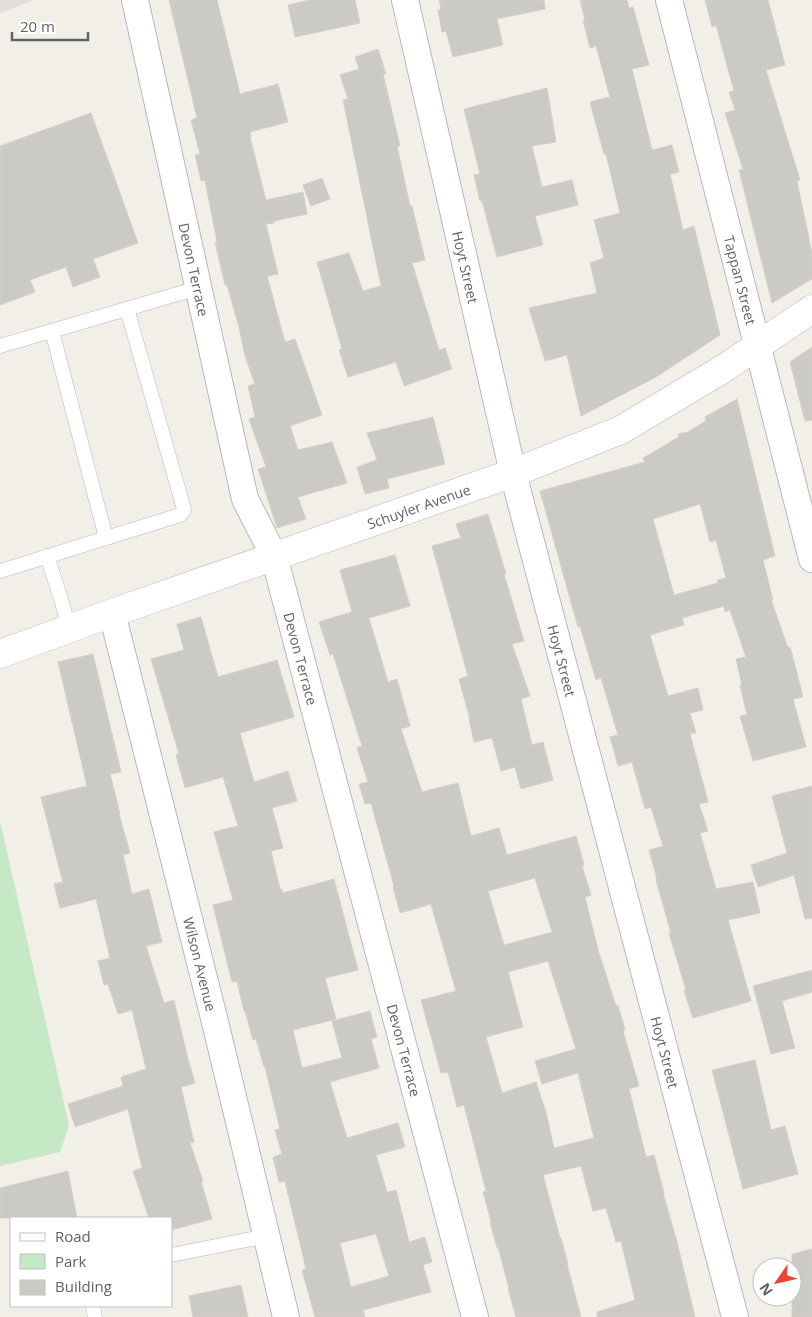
<svg xmlns="http://www.w3.org/2000/svg" width="812" height="1317" font-family="'Open Sans',sans-serif">
  <style>
    .industrial { fill: #e0deda }
    .green { fill: #c5e8c5 }
    .building { fill: #cccac5; stroke: #d6d1c6; fill-rule: evenodd }
    .lines { fill: none; stroke-linecap: round; stroke-linejoin: round }
    .service-casing { stroke: #b5b8bc; stroke-width: 15 }
    .minor-casing { stroke: #b5b8bc; stroke-width: 28 }
    .secondary-casing { stroke: #b6babf; stroke-width: 29 }
    .service { stroke: #fff; stroke-width: 14 }
    .minor { stroke: #fff; stroke-width: 26 }
    .secondary { stroke: #fff; stroke-width: 28 }
    .labels { text-anchor: middle; dominant-baseline: central; stroke-width: 5; stroke-linejoin: round; paint-order: stroke }
    .street-label { font-size: 14px; fill: #5f6368; stroke: #fff }
  </style>
  <rect width="100%" height="100%" fill="#f1efe8"/>
  <path class="industrial" d="M0 0H34L0 13Z"/>
  <path class="green" d="M0 821 69 1125 60 1152 0 1166Z"/>
  <path class="building" d="M169 0H217L240 94 278 84 288 122 250 132 251 137H250L266 200 303 192 307 214 274 221V223L266 224 278 274 267 276 285 342 295 339 322 415 290 426 298 450 332 442 347 483 298 497 306 519 277 528 258 469 266 467 249 419 255 417 248 386 255 384 245 356 239 327 227 285H225L215 242H217L205 180 201 181 195 155 200 154 191 120 197 118Z
    M309 0H355L360 23 295 37 288 5Z
    M439 0H544L545 9 497 19 503 45 453 57 446 31 442 32 438 10 441 9Z
    M580 0H627L629 8 633 7 649 65 632 69 652 150 672 145 679 172 670 174 683 230 694 226 720 335 656 377 581 416 567 355 545 361 529 308 597 293 590 263 604 258 594 220 620 213 606 154H604L590 102 610 97 596 46 590 48 583 20H585Z
    M705 0H768L785 65 766 70 800 180 797 181 812 253V279L772 303 739 170 743 169 725 113 735 110 729 92 734 91 716 25 712 27Z
    M378 49 386 74H383L400 146H397L410 206H412L425 260 412 263 439 350 445 348 452 369 404 386 396 362 348 377 339 350 342 349 317 262 349 253 363 291 381 286 343 100 348 99 340 75 359 69 355 57Z
    M547 88 556 142 532 146 542 187 572 180 578 205 535 216 543 245 497 257 482 201H480L474 175 480 174 464 109Z
    M91 113 138 243 93 259 100 277 73 287 66 267 30 280 35 292 0 305V146Z
    M322 178 330 199 311 206 303 185Z
    M812 347V420L805 421 790 362Z
    M737 399 775 556 763 560 773 600H771L788 648 790 647 797 673 803 697 793 699 806 747 753 761 740 716 747 715 740 685H742L736 659 746 657 730 610 725 612 724 606 682 618 684 625 650 635 668 696 698 688 703 710 690 713 696 733 690 734 708 802 699 804 708 831 700 833 716 889 753 882 760 913 728 920 751 1001 693 1018 684 991 686 990 669 933H671L656 880 657 879 649 850 663 846 651 807 645 809 632 762 618 766 610 737 618 735 601 678 596 680 580 626 578 627 540 491 645 462 643 458 679 437 678 434 688 432 706 421 705 417ZM700 504 710 542 716 540 726 578 717 580 718 583 674 595 653 519Z
    M433 417 445 464 387 479 389 488 365 494 357 467 377 460 367 433Z
    M488 514 506 574H504L524 641 512 644 530 696 521 699 532 745 543 742 553 780 521 789 515 767 501 771 492 738 474 742 469 719H470L459 679 468 676 432 546 461 538 456 524Z
    M395 555 410 606 369 618 388 682 397 679 410 726 401 729 422 792 458 783 471 836 499 828 507 855 576 836 584 865 582 866 591 895 585 897 598 950 616 1006 618 1005 625 1030 623 1031 639 1086 629 1089 646 1157 654 1155 664 1193H663L677 1242 695 1317H597V1312L635 1300 621 1241 616 1242 606 1208 593 1211 581 1166 543 1175 560 1238H561L568 1264H567L581 1317H516L508 1289 509 1288 498 1247 497 1248 490 1222 491 1221 483 1192 486 1191 464 1105 457 1107 448 1072 441 1073 421 1000 456 991 431 904 400 913 393 887 394 886 371 803 365 804 359 784 368 782 357 748 362 746 333 654 330 655 319 622 352 612 340 570ZM535 878 552 932 504 945 488 891ZM548 961 576 1049 535 1061 542 1084 578 1073 594 1138 554 1148 546 1112 536 1082 502 1093 486 1037 523 1027 508 972Z
    M201 617 218 677 277 660 294 717 240 733 254 782 288 771 297 801 272 808 283 848 271 851 280 889H282L283 893 334 879 358 970 325 978 336 1019 293 1030 302 1068 342 1058 332 1021 370 1011 377 1037 371 1039 379 1068 330 1082 347 1138 398 1123 405 1147 376 1155 387 1192 396 1190 409 1242 425 1237 432 1262 423 1265 431 1292 363 1310 365 1317H315L302 1270 306 1269 285 1181 279 1182 273 1157 282 1154 275 1130 280 1129 265 1067H264L256 1039 253 1040 245 1011H244L237 981 232 982 213 905 233 900 214 832 238 826 223 777 185 788 176 755 179 754 151 659 184 650 177 624ZM376 1234 389 1276 351 1287 340 1243Z
    M93 654 121 772 110 774 120 814H119L130 853 123 855 132 894 149 889 162 942 146 946 164 1003 174 1000 188 1059 195 1083 181 1087 194 1142 190 1143 203 1181H201L212 1219 171 1230V1218H149L133 1171 142 1168 128 1109 75 1127 68 1104 123 1086 121 1077 146 1069 132 1010 118 1014 108 984 104 985 98 961 110 958 96 899 60 908 54 884 63 882 55 852 41 797 87 786 58 662Z
    M812 786V918L805 919 794 875 758 887 751 865 787 853 772 796Z
    M812 970V992L782 1001 795 1048 771 1054 753 986Z
    M755 1060 771 1130 785 1126 798 1174 743 1189 712 1070Z
    M68 1171 77 1218H0V1188Z
    M812 1249V1317H792V1254Z
    M241 1285 248 1317H193L189 1296Z"/>
  <g class="lines">
    <defs>
      <path id="service" d="M52 331 106 538
        M0 346 198 288
        M47 556 61 599 69 629
        M0 571 180 515 183 512 184 509 127 309
        M171 1255 267 1236
        M93 1306 95 1317"/>
      <g id="minor">
        <path id="s1" d="M135 0 245 499 274 556 475 1317"/>
        <path id="s2" d="M405 0 513 473 735 1317"/>
        <path id="s3" d="M669 0 812 559"/>
        <path id="s4" d="M112 613 215 1022 286 1317"/>
      </g>
      <g id="secondary">
        <path id="s5" d="M0 654 112 613 513 473 621 430 723 369 812 309"/>
      </g>
    </defs>
    <use href="#service" class="service-casing"/>
    <use href="#minor" class="minor-casing"/>
    <use href="#secondary" class="secondary-casing"/>
    <use href="#service" class="service"/>
    <use href="#minor" class="minor"/>
    <use href="#secondary" class="secondary"/>
  </g>
  <g class="labels">
    <g class="street-label">
      <text stroke="none"><textPath href="#s2" startOffset="274">Hoyt Street</textPath></text>
      <text stroke="none"><textPath href="#s1" startOffset="276">Devon Terrace</textPath></text>
      <text stroke="none"><textPath href="#s3" startOffset="289">Tappan Street</textPath></text>
      <text stroke="none"><textPath href="#s5" startOffset="444">Schuyler Avenue</textPath></text>
      <text stroke="none"><textPath href="#s1" startOffset="681">Devon Terrace</textPath></text>
      <text stroke="none"><textPath href="#s2" startOffset="679">Hoyt Street</textPath></text>
      <text stroke="none"><textPath href="#s4" startOffset="362">Wilson Avenue</textPath></text>
      <text stroke="none"><textPath href="#s1" startOffset="1086">Devon Terrace</textPath></text>
      <text stroke="none"><textPath href="#s2" startOffset="1084">Hoyt Street</textPath></text>
    </g>
  </g>
  <rect x="10" y="1217" width="162" height="90" fill="#ffffff" stroke="#bfc1c3"/>
  <rect x="20" y="1233" width="25" height="8" fill="#ffffff" stroke="#bfc1c3"/>
  <text x="55" y="1242" font-size="15" fill="#5f6368">Road</text>
  <rect x="20" y="1254" width="25" height="15" fill="#c5e8c5" stroke="#bfc1c3"/>
  <text x="55" y="1267" font-size="15" fill="#5f6368">Park</text>
  <rect x="20" y="1280" width="25" height="15" fill="#cccac5" stroke="#bfc1c3"/>
  <text x="55" y="1292" font-size="15" fill="#5f6368">Building</text>
  <g transform="translate(777 1282) rotate(236)"><circle r="24" fill="#ffffff" stroke="#bfc1c3"/>
  <path d="M0-4L9 19L0 12L-9 19Z" fill="#ea4335"/>
  <text y="-8" font-size="14" font-weight="bold" text-anchor="middle" fill="#5f6368">N</text>
  </g>
  <path d="M12 32v8h76v-8" fill="none" stroke="#5f6368" stroke-width="2.5"/>
  <text x="20" y="32" font-size="15" fill="#5f6368" stroke="#ffffff" stroke-width="4" paint-order="stroke">20 m</text>
</svg>
